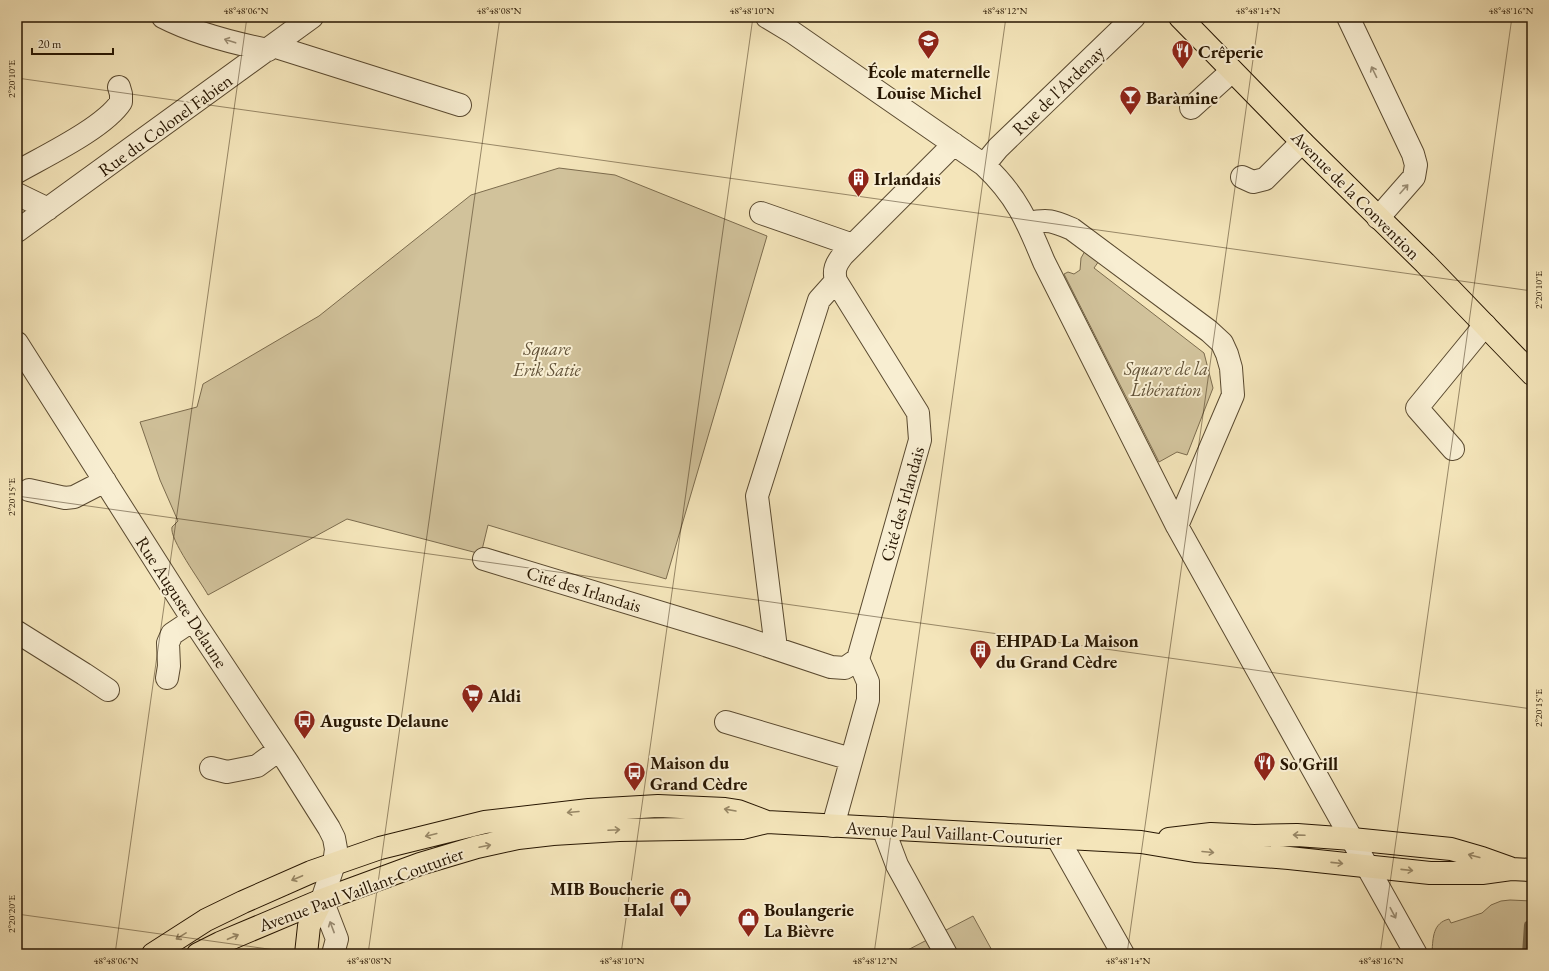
<svg xmlns="http://www.w3.org/2000/svg" width="1549" height="971" font-family="'EB Garamond',serif">
  <style>
    .green { fill: #d1c29b; stroke: #7c6c4e }
    .lines { fill: none; stroke-linecap: round; stroke-linejoin: round }
    .stream { stroke: #78684b; stroke-width: 8 }
    .minor-casing { stroke: #5a4a30; stroke-width: 24 }
    .major-casing { stroke: #271602; stroke-width: 24 }
    .minor { stroke: #f8eed2; stroke-width: 22 }
    .major { stroke: #f4e5ba; stroke-width: 22 }
    .oneway { stroke: #9a8d74 }
    .oneway2 { stroke: #988867 }
    .ticks { fill: none; stroke: #271602; stroke-width: 1; stroke-opacity: 0.45 }
    .labels { text-anchor: middle; dominant-baseline: central; stroke-width: 4; stroke-linejoin: round; paint-order: stroke }
    .poi-label { font-size: 18px; font-weight: bold; fill: #271602; stroke: #f8eed2; text-anchor: start }
    .street-label { font-size: 18px; fill: #271602; stroke: #f8eed2 }
    .park-label { font-size: 18px; font-style: italic; fill: #625238; stroke: #f8eed2 }
    .neatline { fill: none; stroke: #271602; stroke-width: 1.5 }
    .ticks-label { font-size: 10px; text-anchor: middle; fill: #271602 }
  </style>
  <rect width="100%" height="100%" fill="#f4e5ba"/>
  <filter id="stains"><feTurbulence type="fractalNoise" baseFrequency=".005" numOctaves="4"/><feColorMatrix values="0 0 0 0 .2 0 0 0 0 .09 0 0 0 0 .02 0 0 0 .5 -.17"/></filter>
  <radialGradient id="worn" r=".72"><stop offset=".6" stop-color="#630" stop-opacity="0"/><stop offset="1" stop-color="#630" stop-opacity=".3"/></radialGradient>
  <path class="green" d="M559 168 615 175 767 236 666 579 488 525 481 554 347 519 208 595C201 582 169 539 172 527L178 521 160 480 140 422 197 407 203 384 319 316 471 195Z
    M1085 251 1099 261 1094 268 1204 353 1213 388 1187 455 1177 452 1159 462 1064 274 1068 272 1074 274 1080 270 1081 258Z
    M1510 900 1532 901V954H1433L1432 952C1433 937 1433 923 1449 919L1451 923 1482 913 1491 905 1501 901Z
    M973 916 994 954H900Z"/>
  <g class="lines">
    <path class="stream" d="M1526 954 1528 925"/>
    <defs>
      <path id="minor" d="M163 17C196 34 233 43 268 50
        M767 17 792 32 984 165C1017 196 1027 221 1044 262L1177 526 1416 954
        M1348 17 1413 154 1416 165 1414 177 1378 218
        M273 46 460 105
        M1191 108 1232 71
        M984 165 998 148 1134 17
        M17 172C45 156 104 128 121 102V94L119 87
        M1242 177 1253 182 1265 179 1302 142
        M17 194 48 209
        M761 213 853 245
        M1028 223C1049 219 1053 221 1072 229L1209 331 1222 343 1227 354 1231 368 1233 395 1177 526
        M17 231 312 17
        M17 343 193 620 288 763 329 828 334 838 336 849 334 864 322 900 337 939 333 954
        M1453 449 1417 408 1485 325
        M29 490 65 498 74 497 105 481
        M484 559 741 637 831 667 845 668 858 659 920 440 918 413 836 281C833 270 836 264 843 255L954 144
        M17 632 84 674 108 690
        M776 648 757 496 819 300 836 281
        M167 678 169 666 168 643 172 634 193 620
        M726 722 851 759
        M211 768 227 772 257 766 279 750
        M833 826 868 700V682L858 659
        M883 828 897 865 946 954
        M1058 839 1123 954"/>
      <path id="major" d="M1180 17 1302 142 1425 263 1532 374
        M1169 839 1211 834 1254 836 1297 835 1352 839 1451 849 1482 858 1510 868
        M153 954 206 920 243 902 311 872 380 848 485 822 589 810 658 806 725 809 738 811 767 822
        M198 954 220 943 322 900 420 864 477 847 518 838 553 834 619 830 742 828 767 822 1141 842 1195 851 1289 858 1430 873H1482L1511 869 1532 870
        M306 954 309 926 322 900"/>
    </defs>
    <use href="#minor" class="minor-casing"/>
    <use href="#major" class="major-casing"/>
    <use href="#minor" class="minor"/>
    <use href="#major" class="major"/>
  </g>
  <defs><path id="oneway-shaft" d="M-6 0H5M1.5-3L5.5 0L1.5 3" fill="none" stroke-width="1.6" stroke-linecap="round" stroke-linejoin="round"/></defs>
  <g class="oneway">
    <use href="#oneway-shaft" transform="translate(230 41) rotate(-162)"/>
    <use href="#oneway-shaft" transform="translate(1374 72) rotate(-116)"/>
    <use href="#oneway-shaft" transform="translate(1404 189) rotate(-48)"/>
    <use href="#oneway-shaft" transform="translate(1393 913) rotate(62)"/>
    <use href="#oneway-shaft" transform="translate(332 927) rotate(-111)"/>
  </g>
  <g class="oneway2">
    <use href="#oneway-shaft" transform="translate(730 810) rotate(-170)"/>
    <use href="#oneway-shaft" transform="translate(573 812) rotate(175)"/>
    <use href="#oneway-shaft" transform="translate(614 830) rotate(-3)"/>
    <use href="#oneway-shaft" transform="translate(431 835) rotate(166)"/>
    <use href="#oneway-shaft" transform="translate(1299 835) rotate(-178)"/>
    <use href="#oneway-shaft" transform="translate(485 846) rotate(-12)"/>
    <use href="#oneway-shaft" transform="translate(1208 852) rotate(5)"/>
    <use href="#oneway-shaft" transform="translate(1474 856) rotate(-165)"/>
    <use href="#oneway-shaft" transform="translate(1337 863) rotate(6)"/>
    <use href="#oneway-shaft" transform="translate(1407 870) rotate(6)"/>
    <use href="#oneway-shaft" transform="translate(297 878) rotate(157)"/>
    <use href="#oneway-shaft" transform="translate(181 936) rotate(148)"/>
    <use href="#oneway-shaft" transform="translate(233 937) rotate(-23)"/>
  </g>
  <path class="ticks" d="M17 78 1532 291M17 496 1532 709M17 914 304 954M115 954 247 17M368 954 500 17M621 954 753 17M874 954 1006 17M1127 954 1259 17M1380 954 1512 17"/>
  <defs>
    <symbol id="school-pin" viewBox="-11 -11 22 30"><path d="M0 17L-7.5 6A9.5 9.5 0 1 1 7.5 6Z" fill="#8f2418" stroke="#f8eed2"/><path d="M0-5L7-2L0 1L-7-2ZM-4 1L0 2.5L4 1V4Q0 6-4 4Z" fill="#fff"/></symbol>
    <symbol id="restaurant-pin" viewBox="-11 -11 22 30"><path d="M0 17L-7.5 6A9.5 9.5 0 1 1 7.5 6Z" fill="#8f2418" stroke="#f8eed2"/><path d="M-5-6h1v4h1v-4h1v4h1v-4h1v5L-1.5 .5V6h-2V.5L-5-1ZM5-6V6H3V1.5H1.5Q1.5-4 5-6Z" fill="#fff"/></symbol>
    <symbol id="bar-pin" viewBox="-11 -11 22 30"><path d="M0 17L-7.5 6A9.5 9.5 0 1 1 7.5 6Z" fill="#8f2418" stroke="#f8eed2"/><path d="M-6-5H6L.8 .8V4.5H3.5V6h-7V4.5H-.8V.8Z" fill="#fff"/></symbol>
    <symbol id="building-pin" viewBox="-11 -11 22 30"><path d="M0 17L-7.5 6A9.5 9.5 0 1 1 7.5 6Z" fill="#8f2418" stroke="#f8eed2"/><path d="M-4-6H4V6H1V3H-1V6H-4ZM-2.5-4.3h1.7v1.8h-1.7ZM.8-4.3h1.7v1.8H.8ZM-2.5-1h1.7V.8h-1.7ZM.8-1h1.7V.8H.8Z" fill="#fff"/></symbol>
    <symbol id="supermarket-pin" viewBox="-11 -11 22 30"><path d="M0 17L-7.5 6A9.5 9.5 0 1 1 7.5 6Z" fill="#8f2418" stroke="#f8eed2"/><path d="M-6-5.5h2.5l.6 2H6L4.5 2H-2.5L-4.4-4H-6ZM-1.5 3.2a1.3 1.3 0 1 0 .1 0ZM3 3.2a1.3 1.3 0 1 0 .1 0Z" fill="#fff"/></symbol>
    <symbol id="bus-pin" viewBox="-11 -11 22 30"><path d="M0 17L-7.5 6A9.5 9.5 0 1 1 7.5 6Z" fill="#8f2418" stroke="#f8eed2"/><path d="M-5-6H5V4H4V6H2V4H-2V6H-4V4H-5ZM-3.5-4V0h7V-4ZM-3.5 1.2v1.5H-2V1.2ZM2 1.2v1.5H3.5V1.2Z" fill="#fff"/></symbol>
    <symbol id="shop-pin" viewBox="-11 -11 22 30"><path d="M0 17L-7.5 6A9.5 9.5 0 1 1 7.5 6Z" fill="#8f2418" stroke="#f8eed2"/><path d="M-5-2.5h2.3a2.7 3.5 0 0 1 5.4 0H5L5.5 6h-11ZM-1.5-2.5h3a1.5 2.3 0 0 0-3 0Z" fill="#fff"/></symbol>
  </defs>
  <g fill-rule="evenodd">
    <use href="#school-pin" x="916" y="28" width="25" height="34"/>
    <use href="#restaurant-pin" x="1170" y="38" width="25" height="34"/>
    <use href="#bar-pin" x="1118" y="84" width="25" height="34"/>
    <use href="#building-pin" x="846" y="166" width="25" height="34"/>
    <use href="#building-pin" x="968" y="638" width="25" height="34"/>
    <use href="#supermarket-pin" x="460" y="682" width="25" height="34"/>
    <use href="#bus-pin" x="292" y="708" width="25" height="34"/>
    <use href="#restaurant-pin" x="1252" y="750" width="25" height="34"/>
    <use href="#bus-pin" x="622" y="760" width="25" height="34"/>
    <use href="#shop-pin" x="668" y="886" width="25" height="34"/>
    <use href="#shop-pin" x="736" y="906" width="25" height="34"/>
  </g>
  <g class="labels">
    <g class="poi-label">
      <text x="1198" y="51">Crêperie</text>
      <text x="929" y="71" text-anchor="middle">École maternelle<tspan x="929" dy="21">Louise Michel</tspan></text>
      <text x="1146" y="97">Baràmine</text>
      <text x="874" y="178">Irlandais</text>
      <text x="996" y="640">EHPAD La Maison<tspan x="996" dy="21">du Grand Cèdre</tspan></text>
      <text x="488" y="695">Aldi</text>
      <text x="320" y="720">Auguste Delaune</text>
      <text x="650" y="762">Maison du<tspan x="650" dy="21">Grand Cèdre</tspan></text>
      <text x="1280" y="763">So'Grill</text>
      <text x="664" y="888" text-anchor="end">MIB Boucherie<tspan x="664" dy="21">Halal</tspan></text>
      <text x="764" y="909">Boulangerie<tspan x="764" dy="21">La Bièvre</tspan></text>
    </g>
    <g class="street-label">
      <text transform="translate(1058 90) rotate(-44)">Rue de l'Ardenay</text>
      <text transform="translate(165 125) rotate(-36)">Rue du Colonel Fabien</text>
      <text transform="translate(1356 195) rotate(45)">Avenue de la Convention</text>
      <text transform="translate(902 504) rotate(-74)">Cité des Irlandais</text>
      <text transform="translate(584 589) rotate(17)">Cité des Irlandais</text>
      <text transform="translate(182 602) rotate(57)">Rue Auguste Delaune</text>
      <text transform="translate(954 833) rotate(3)">Avenue Paul Vaillant-Couturier</text>
      <text transform="translate(361 889) rotate(-20)">Avenue Paul Vaillant-Couturier</text>
    </g>
    <g class="park-label">
      <text x="547" y="348">Square<tspan x="547" dy="21">Erik Satie</tspan></text>
      <text x="1166" y="368">Square de la<tspan x="1166" dy="21">Libération</tspan></text>
    </g>
  </g>
  <rect width="1549" height="971" fill="none" stroke="#f4e5ba" stroke-width="44"/>
  <path d="M32 48v6h81v-6" fill="none" stroke="#271602" stroke-width="2"/>
  <text x="38" y="48" font-size="12" fill="#271602" stroke="#f8eed2" stroke-width="3" paint-order="stroke">20 m</text>
  <rect x="22" y="22" width="1505" height="927" class="neatline"/>
  <g class="ticks-label">
    <text x="246" y="14">48°48'06"N</text>
    <text x="499" y="14">48°48'08"N</text>
    <text x="752" y="14">48°48'10"N</text>
    <text x="1005" y="14">48°48'12"N</text>
    <text x="1258" y="14">48°48'14"N</text>
    <text x="1511" y="14">48°48'16"N</text>
    <text transform="translate(11 79) rotate(-90)" y="4">2°20'10"E</text>
    <text transform="translate(1538 290) rotate(-90)" y="4">2°20'10"E</text>
    <text transform="translate(11 497) rotate(-90)" y="4">2°20'15"E</text>
    <text transform="translate(1538 708) rotate(-90)" y="4">2°20'15"E</text>
    <text transform="translate(11 914) rotate(-90)" y="4">2°20'20"E</text>
    <text x="116" y="964">48°48'06"N</text>
    <text x="369" y="964">48°48'08"N</text>
    <text x="622" y="964">48°48'10"N</text>
    <text x="875" y="964">48°48'12"N</text>
    <text x="1128" y="964">48°48'14"N</text>
    <text x="1381" y="964">48°48'16"N</text>
  </g>
  <rect width="100%" height="100%" filter="url(#stains)"/>
  <rect width="100%" height="100%" fill="url(#worn)"/>
</svg>
